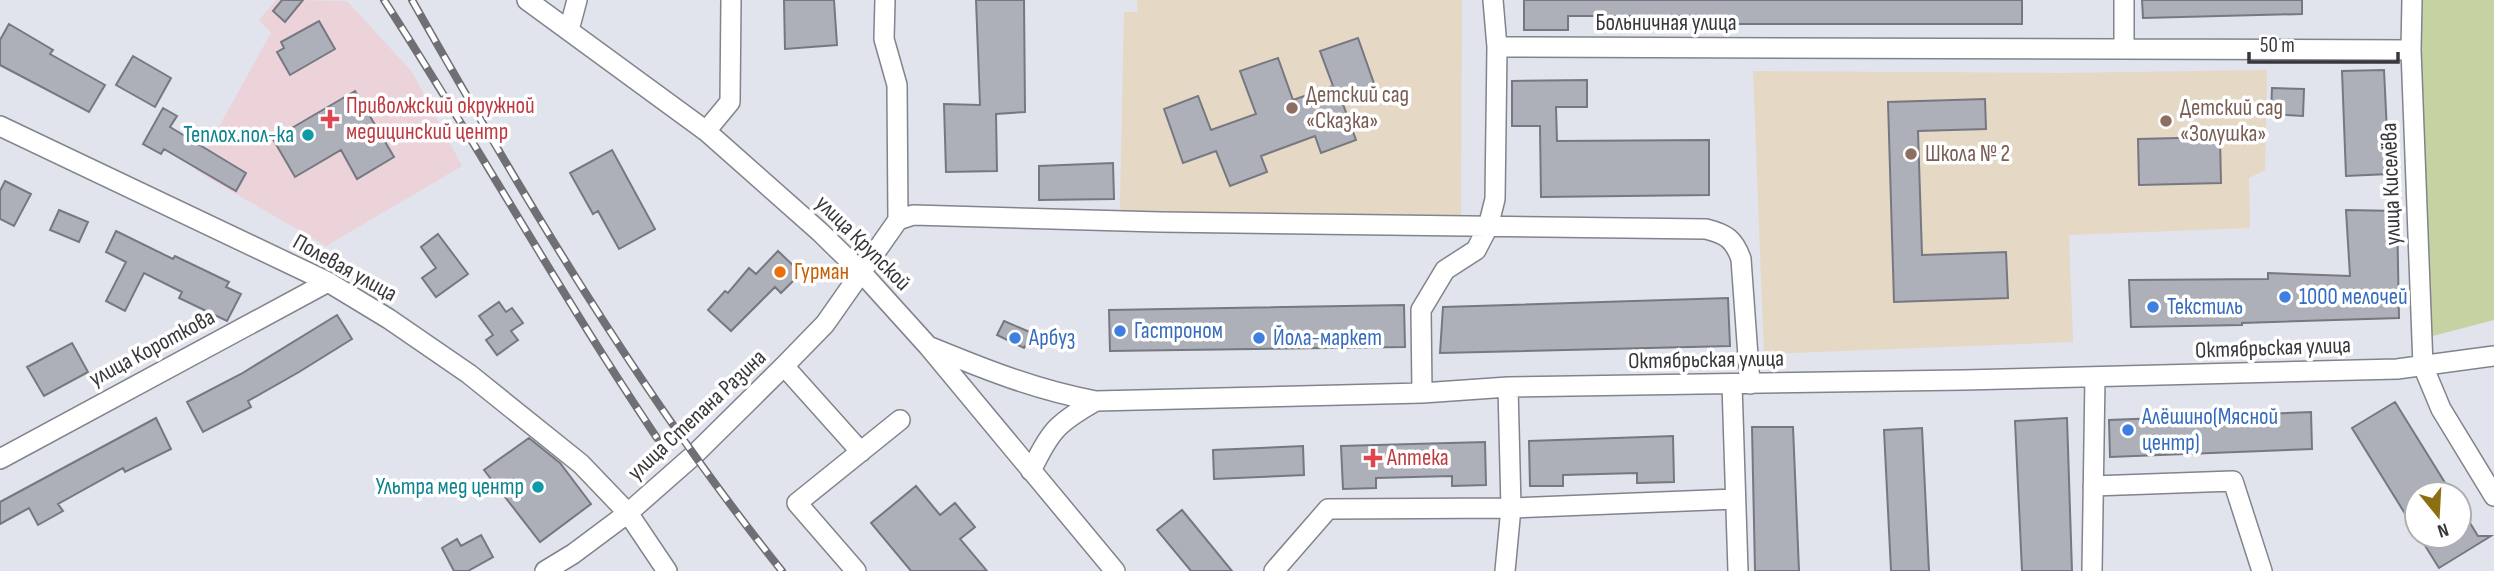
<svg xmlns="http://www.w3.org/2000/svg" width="2494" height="571" font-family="'Sofia Sans Condensed',sans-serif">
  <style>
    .education { fill: #e5d8c4 }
    .medical { fill: #ecd2d9 }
    .green { fill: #c5d2a2 }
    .building { fill: #adb0b9; stroke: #767881; stroke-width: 2 }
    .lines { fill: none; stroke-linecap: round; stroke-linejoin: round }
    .minor-casing { stroke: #81848c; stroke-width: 22 }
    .minor { stroke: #fff; stroke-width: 19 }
    .rail-casing { stroke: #6f6f75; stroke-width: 8 }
    .rail { stroke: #fff; stroke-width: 5; stroke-dasharray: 16; stroke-linecap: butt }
    .education-dot { fill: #8d6e63; stroke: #fff; stroke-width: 2.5 }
    .health-dot { fill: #e0444e; stroke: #fff; stroke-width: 2.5 }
    .culture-dot { fill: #0f9aa8; stroke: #fff; stroke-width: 2.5 }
    .food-dot { fill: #e8710a; stroke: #fff; stroke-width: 2.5 }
    .shop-dot { fill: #3f7fe0; stroke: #fff; stroke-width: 2.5 }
    .labels { text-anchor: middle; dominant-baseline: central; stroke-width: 7; stroke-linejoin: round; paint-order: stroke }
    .street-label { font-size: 23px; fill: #38383c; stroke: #fff }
    .education-label { font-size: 23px; fill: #785e54; stroke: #fff; text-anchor: start }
    .health-label { font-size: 23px; fill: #be3a42; stroke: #fff; text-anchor: start }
    .culture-label { font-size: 23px; fill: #0d838f; stroke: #fff; text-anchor: end }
    .food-label { font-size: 23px; fill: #c56008; stroke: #fff; text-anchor: start }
    .shop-label { font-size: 23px; fill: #366cbe; stroke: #fff; text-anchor: start }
  </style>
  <rect width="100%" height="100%" fill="#e1e3ed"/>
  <path class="education" d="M1137 0H1462L1461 216 1122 214 1120 204 1124 12H1138Z
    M2267 70 2265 170 2249 178 2250 228 2069 235 2073 342 1764 354 1753 71 2065 73Z"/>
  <path class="medical" d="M276 0 347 1 412 72 462 166 326 246 195 170 271 33 259 20Z"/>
  <path class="green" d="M2415 0H2494V320L2421 339Z"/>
  <path class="building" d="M282 0H303L285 22 273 11Z
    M784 0H834L837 45 785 49Z
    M976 0H1024L1025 112 996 114 997 171 946 172 944 104 980 105Z
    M1524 0H2022V24H1694V16H1568V30H1524Z
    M2142 0H2302V14L2143 18Z
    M319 21 335 49 290 75 277 52 284 48 281 42Z
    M9 24 53 50 50 54 105 85 89 112 0 65V40Z
    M1358 38 1377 92 1343 104 1356 140 1321 153 1315 136 1261 156 1267 172 1230 186 1216 151 1183 163 1164 109 1198 96 1211 130 1256 114 1240 71 1278 58 1293 100 1333 86 1320 51Z
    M133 56 171 78 155 107 116 85Z
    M2384 70 2389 174 2346 176 2342 71Z
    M1587 80V107H1556L1557 141 1709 140V195L1541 197 1540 126H1512V81Z
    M2272 88 2304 89 2303 116 2271 114Z
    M355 91 394 157 357 179 341 150 295 177 273 139Z
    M1985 99 1986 129 1918 131 1922 255 2006 252 2008 298 1894 302 1888 102Z
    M163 108 177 116 170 127 246 173 236 191 164 149 161 154 143 144Z
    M2220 137 2221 183 2139 185 2138 139Z
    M612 150 655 229 619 249 598 211 593 214 570 173Z
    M1113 163 1114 199 1039 200V166Z
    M5 181 31 194 14 226 0 219V191Z
    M59 210 88 222 79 242 50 230Z
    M2346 210 2397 211 2399 318 2242 323V325L2131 327 2129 280 2268 279V273L2350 276Z
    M116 231 173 259 175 256 229 282 226 287 241 294 227 321 179 298 182 292 144 273 125 311 106 301 126 262 106 252Z
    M438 234 468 274 436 297 422 278 436 268 421 247Z
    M778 251 801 273 781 293 775 287 731 331 708 310 725 291 728 293 749 268 756 274Z
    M1728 298 1730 346 1440 353 1443 307Z
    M499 302 506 312 512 308 523 323 511 331 518 340 497 355 486 340 493 335 479 316Z
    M1404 305 1405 347 1110 351 1109 310Z
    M337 315 352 339 299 372 248 401 251 407 203 432 187 402 241 374Z
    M1004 321 1032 333 1024 348 997 335Z
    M72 343 88 372 44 396 27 367Z
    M2395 402 2452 494H2417V533L2352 428Z
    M2311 412 2312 449 2110 457 2109 420Z
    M156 418 171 449 125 472 123 468 58 504 63 511 38 525 29 508 0 524V502Z
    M2067 418 2072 571H2022L2015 421Z
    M1752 427H1793L1799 571H1755Z
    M1922 428 1929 571H1891L1884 430Z
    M1673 436 1674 482 1637 483V473L1563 475V486H1530L1529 441Z
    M529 438 560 463 591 504 540 542 484 470Z
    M1485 442 1486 485 1452 486V476L1376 478V488L1343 489 1341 446Z
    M1303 446 1304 475 1214 479 1213 450Z
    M916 486 940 515 955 503 975 527 960 539 987 571H911L871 523Z
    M2459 505 2478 536H2491L2439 568 2419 536H2459Z
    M1182 510 1232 571H1191L1157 530Z
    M481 535 493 557 468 571H454L442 548 457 539 461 546Z"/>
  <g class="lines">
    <defs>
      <path id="minor" d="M527 0 706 131 820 232 862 273 928 346 1115 571
        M885 0 884 39 897 85 898 220
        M2124 0V49
        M2412 0 2411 50 2423 366 2441 409 2494 496
        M569 30 577 0
        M1497 47 2411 50
        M0 126 328 282 389 319 469 374 581 464 628 513 667 571
        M706 131 730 102 731 0
        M928 346C984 369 1036 390 1096 401L1422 393 1508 387 1964 380 2397 369 2494 356
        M784 366 861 452
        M1732 384 1738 571
        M1422 393 1421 310 1445 270 1476 250 1488 227 1495 199 1497 47 1493 0
        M0 459 328 282
        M1031 471C1050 431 1057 423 1096 401
        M2093 486 2233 481 2262 571
        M545 571 573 554 628 513 695 454 784 366 825 324 898 220 913 215 1160 222 1706 229C1726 234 1734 239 1741 259L1750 384
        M856 571 797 503 900 420
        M1274 571 1328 509 1511 508 1735 499
        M1505 571 1511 508 1508 387
        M2092 571 2095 377"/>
    </defs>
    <use href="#minor" class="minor-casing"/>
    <use href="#minor" class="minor"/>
    <defs>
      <path id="rail" d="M384 0C477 144 561 295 657 438
        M412 0C524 198 640 394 782 571"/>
    </defs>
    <use href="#rail" class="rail-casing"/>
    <use href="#rail" class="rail"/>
  </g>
  <g class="education-dot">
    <circle cx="1292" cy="108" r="7"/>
    <circle cx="2166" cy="121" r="7"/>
    <circle cx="1911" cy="154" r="7"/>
  </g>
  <g class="health-dot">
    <path d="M326.5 108.5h7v7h7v7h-7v7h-7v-7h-7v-7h7z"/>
    <path d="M1369.5 447.5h7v7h7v7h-7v7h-7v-7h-7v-7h7z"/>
  </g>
  <g class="culture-dot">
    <circle cx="308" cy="135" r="7"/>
    <circle cx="538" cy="487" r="7"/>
  </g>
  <circle class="food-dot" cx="780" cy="272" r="7"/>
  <g class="shop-dot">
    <circle cx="2285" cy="297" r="7"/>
    <circle cx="2153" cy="307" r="7"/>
    <circle cx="1120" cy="331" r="7"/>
    <circle cx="1015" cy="338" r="7"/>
    <circle cx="1259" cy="338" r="7"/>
    <circle cx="2128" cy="430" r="7"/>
  </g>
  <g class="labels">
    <g class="street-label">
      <text x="1666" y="23">Больничная улица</text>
      <text transform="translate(2391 184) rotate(-92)">улица Киселёва</text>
      <text transform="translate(863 243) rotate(45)">улица Крупской</text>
      <text transform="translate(345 268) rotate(29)">Полевая улица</text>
      <text transform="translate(152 348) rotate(-28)">улица Короткова</text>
      <text transform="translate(2273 348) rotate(-2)">Октябрьская улица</text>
      <text transform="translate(1706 360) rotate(-1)">Октябрьская улица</text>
      <text transform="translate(697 415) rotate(-43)">улица Степана Разина</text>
    </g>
    <g class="education-label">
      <text x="1306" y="95">Детский сад<tspan x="1306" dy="26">«Сказка»</tspan></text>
      <text x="2180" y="108">Детский сад<tspan x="2180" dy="26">«Золушка»</tspan></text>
      <text x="1925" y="154">Школа № 2</text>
    </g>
    <g class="health-label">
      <text x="346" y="106">Приволжский окружной<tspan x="346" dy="26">медицинский центр</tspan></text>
      <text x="1387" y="458">Аптека</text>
    </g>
    <g class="culture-label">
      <text x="294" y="135">Теплох.пол-ка</text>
      <text x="524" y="487">Ультра мед центр</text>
    </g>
    <g class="food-label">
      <text x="794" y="272">Гурман</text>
    </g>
    <g class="shop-label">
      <text x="2299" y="297">1000 мелочей</text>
      <text x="2167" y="307">Текстиль</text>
      <text x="1134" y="331">Гастроном</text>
      <text x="1029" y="338">Арбуз</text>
      <text x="1273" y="338">Йола-маркет</text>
      <text x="2142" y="417">Алёшино(Мясной<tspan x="2142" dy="26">центр)</tspan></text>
    </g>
  </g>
  <g transform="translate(2438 515) rotate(162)"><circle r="33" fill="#ffffff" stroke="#afafb1" stroke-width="2"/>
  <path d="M0-5L12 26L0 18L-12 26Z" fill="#8c6f11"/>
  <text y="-10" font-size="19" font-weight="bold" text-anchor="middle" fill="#38383c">N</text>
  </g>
  <path d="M2249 52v10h149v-10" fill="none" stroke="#38383c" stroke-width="3.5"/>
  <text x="2260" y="52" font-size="21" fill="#38383c" stroke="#ffffff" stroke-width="5" paint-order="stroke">50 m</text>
</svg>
